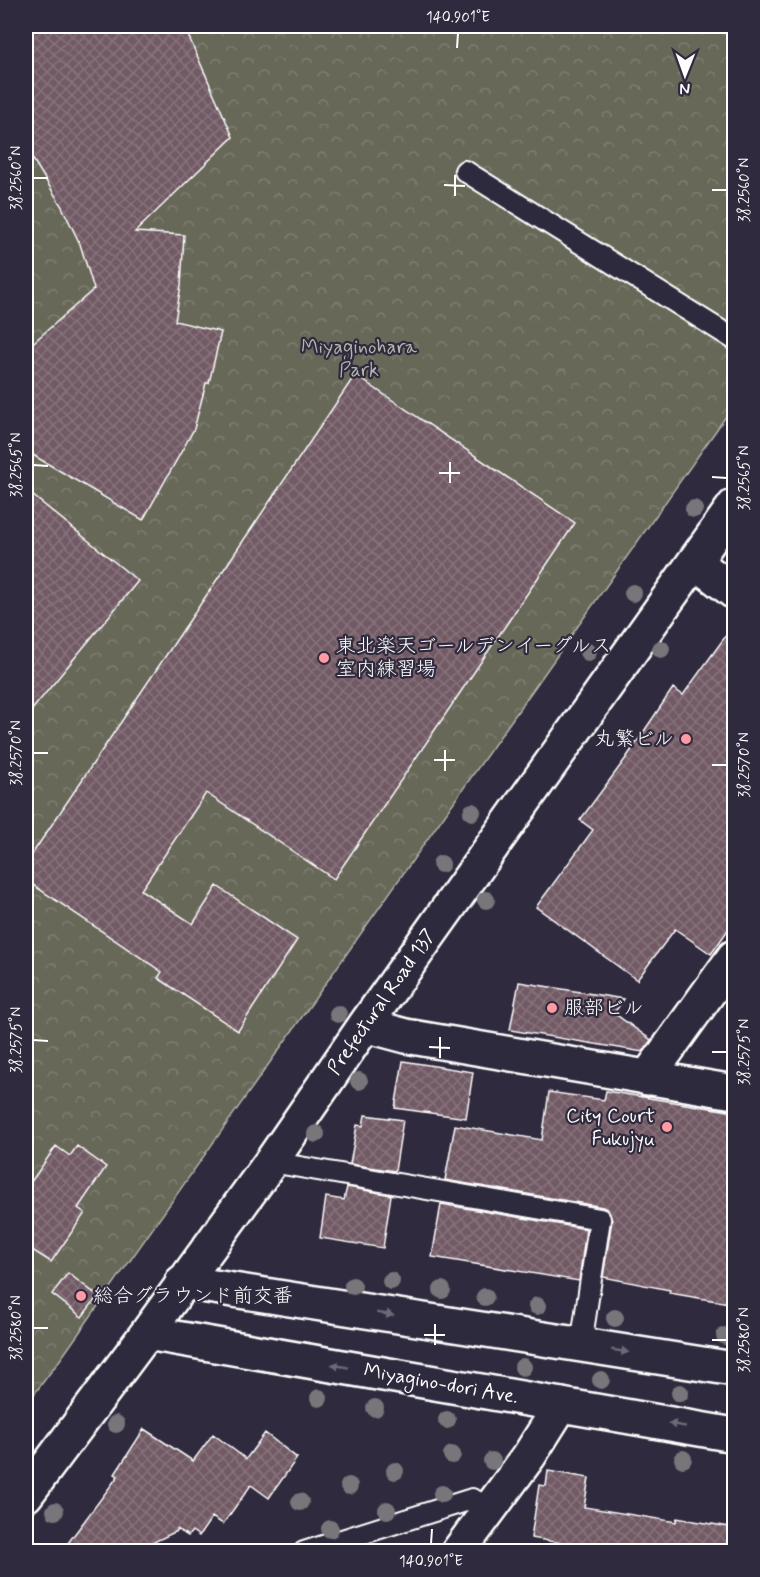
<svg xmlns="http://www.w3.org/2000/svg" width="760" height="1577" font-family="Mynerve,'Klee One',sans-serif">
  <style>
    .forest { fill: url(#forest-crowns); stroke: #b3b4ac; stroke-width: 1.5 }
    .building { fill: url(#building-cross-hatch); stroke: #fff; stroke-width: 1.5 }
    .lines { fill: none; stroke-linecap: round; stroke-linejoin: round }
    .lane-casing { stroke: #fff; stroke-width: 24 }
    .street-casing { stroke: #fff; stroke-width: 38 }
    .secondary-casing { stroke: #fff; stroke-width: 38 }
    .lane { stroke: #2f2a3d; stroke-width: 20 }
    .street { stroke: #2f2a3d; stroke-width: 33 }
    .secondary { stroke: #2f2a3d; stroke-width: 33 }
    .tree { fill: #78767a }
    .oneway { fill: #6d6a77 }
    .ticks { fill: none; stroke: #fff; stroke-width: 2 }
    .poi-dot { fill: #ff9aa2; stroke: #2f2a3d; stroke-width: 2 }
    .labels { text-anchor: middle; dominant-baseline: central; stroke-width: 4.5; stroke-linejoin: round; paint-order: stroke }
    .park-label { font-size: 20px; fill: #b3b4ac; stroke: #2f2a3d }
    .poi-label { font-size: 20px; fill: #fff; stroke: #2f2a3d; text-anchor: start }
    .street-label { font-size: 20px; fill: #fff; stroke: #2f2a3d }
    .neatline { fill: none; stroke: #fff; stroke-width: 2 }
    .ticks-label { font-size: 15px; text-anchor: middle; fill: #fff }
  </style>
  <defs>
    <pattern id="forest-crowns" width="20" height="18" patternUnits="userSpaceOnUse" patternTransform="scale(1.5)"><rect width="20" height="18" fill="#676859"/><path d="M2 6a3 3 0 1 1 6 0M12 15a3 3 0 1 1 6 0" fill="none" stroke="#7e7f72"/></pattern>
    <pattern id="building-cross-hatch" width="8" height="8" patternUnits="userSpaceOnUse" patternTransform="scale(1.5)"><rect width="8" height="8" fill="#725a65"/><path d="M0 0l8 8M0 8l8-8" fill="none" stroke="#87737c"/></pattern>
  </defs>
  <rect width="100%" height="100%" fill="#2f2a3d"/>
  <filter id="ink" filterUnits="userSpaceOnUse"><feTurbulence type="fractalNoise" baseFrequency=".0167" numOctaves="2"/><feDisplacementMap in="SourceGraphic" scale="12" xChannelSelector="R" yChannelSelector="G"/><feConvolveMatrix kernelMatrix="1 2 1 2 8 2 1 2 1" color-interpolation-filters="sRGB"/></filter>
  <g filter="url(#ink)">
    <path class="forest" d="M26 26H734V405L62 1357 26 1405Z"/>
    <path class="building" d="M26 26H184L233 137 135 232 184 235 181 285 175 321 221 332 209 383H206L194 429 143 520 26 451V349L94 289 80 244 61 205 26 148Z
      M355 375 575 523 334 879 206 793 141 890 193 924 217 886 297 940 238 1031 158 978 162 972 26 880V863Z
      M26 490 138 581 26 717Z
      M735 623V920L711 954 675 929 637 980 536 907 593 830 580 820 626 758 673 688 683 695Z
      M519 982 624 999 614 1013 651 1040 643 1052 510 1030Z
      M403 1061 473 1072 466 1118 395 1108Z
      M606 1091 735 1112V1304L669 1293 670 1290 603 1277 612 1220 608 1210 603 1207 445 1180 455 1125 542 1140 549 1092 604 1100Z
      M365 1115 403 1120 395 1171 350 1164 357 1125 363 1126Z
      M56 1146 70 1156 77 1146 106 1167 78 1208 85 1213 51 1262 26 1246V1189Z
      M347 1187 391 1195 383 1248 320 1238 326 1197 344 1200Z
      M441 1204 586 1229 579 1281 432 1257Z
      M68 1273 98 1296 82 1317 52 1294Z
      M144 1429 193 1461 213 1434 246 1459 265 1433 297 1458 269 1498 251 1485 223 1524 212 1517 199 1536 192 1531 188 1536 177 1529 175 1532 135 1551H62L118 1476 115 1474Z
      M548 1471 589 1478 584 1507 676 1522 677 1518 735 1528V1551H584L585 1547 531 1538 539 1485 546 1486Z"/>
    <g class="lines">
      <defs>
        <path id="lane" d="M465 171 734 339
          M271 1162 600 1219 581 1345
          M304 1552 472 1499 489 1507"/>
        <path id="street" d="M695 562 734 592
          M647 1078 734 957
          M458 1552 529 1456 561 1405"/>
        <path id="secondary" d="M365 1025 406 1036 734 1092
          M182 1282 734 1369
          M147 1333 734 1435
          M26 1495 147 1333 271 1162 365 1025 734 506"/>
      </defs>
      <use href="#lane" class="lane-casing"/>
      <use href="#street" class="street-casing"/>
      <use href="#secondary" class="secondary-casing"/>
      <use href="#lane" class="lane"/>
      <use href="#street" class="street"/>
      <use href="#secondary" class="secondary"/>
    </g>
    <g class="tree">
      <circle cx="694" cy="509" r="9"/>
      <circle cx="633" cy="593" r="9"/>
      <circle cx="661" cy="649" r="9"/>
      <circle cx="588" cy="652" r="9"/>
      <circle cx="472" cy="812" r="9"/>
      <circle cx="441" cy="864" r="9"/>
      <circle cx="486" cy="900" r="9"/>
      <circle cx="338" cy="1014" r="9"/>
      <circle cx="359" cy="1081" r="9"/>
      <circle cx="316" cy="1134" r="9"/>
      <circle cx="391" cy="1281" r="9"/>
      <circle cx="353" cy="1286" r="9"/>
      <circle cx="442" cy="1290" r="9"/>
      <circle cx="485" cy="1297" r="9"/>
      <circle cx="537" cy="1306" r="9"/>
      <circle cx="615" cy="1318" r="9"/>
      <circle cx="725" cy="1336" r="9"/>
      <circle cx="523" cy="1367" r="9"/>
      <circle cx="601" cy="1380" r="9"/>
      <circle cx="680" cy="1393" r="9"/>
      <circle cx="319" cy="1398" r="9"/>
      <circle cx="375" cy="1408" r="9"/>
      <circle cx="447" cy="1420" r="9"/>
      <circle cx="116" cy="1424" r="9"/>
      <circle cx="452" cy="1455" r="9"/>
      <circle cx="683" cy="1459" r="9"/>
      <circle cx="492" cy="1461" r="9"/>
      <circle cx="395" cy="1471" r="9"/>
      <circle cx="349" cy="1486" r="9"/>
      <circle cx="442" cy="1494" r="9"/>
      <circle cx="300" cy="1502" r="9"/>
      <circle cx="387" cy="1510" r="9"/>
      <circle cx="55" cy="1511" r="9"/>
      <circle cx="330" cy="1529" r="9"/>
    </g>
    <defs><path id="oneway-solid" d="M-6-.8H1V-3.2L6.5 0L1 3.2V.8H-6Z" transform="scale(1.5)"/></defs>
    <g class="oneway">
      <use href="#oneway-solid" transform="translate(385 1314) rotate(9)"/>
      <use href="#oneway-solid" transform="translate(620 1351) rotate(9)"/>
      <use href="#oneway-solid" transform="translate(340 1366) rotate(-170)"/>
      <use href="#oneway-solid" transform="translate(677 1425) rotate(-170)"/>
    </g>
  </g>
  <path class="ticks" d="M457 48 458 33M33 178H48M444 185 465 186M712 190H727M455 196V175M33 465 48 466M439 473H460M712 477 727 478M450 483V462M33 753H48M434 760H455M712 765H727M445 771V750M33 1040 48 1041M429 1047 450 1048M712 1052H727M440 1058V1037M33 1328H48M424 1335H445M712 1340H727M435 1345V1324M431 1544 432 1529"/>
  <g class="poi-dot">
    <circle cx="324" cy="658" r="6"/>
    <circle cx="686" cy="739" r="6"/>
    <circle cx="552" cy="1008" r="6"/>
    <circle cx="667" cy="1127" r="6"/>
    <circle cx="81" cy="1296" r="6"/>
  </g>
  <g class="labels">
    <g class="park-label">
      <text x="359" y="347">Miyaginohara<tspan x="359" dy="23">Park</tspan></text>
    </g>
    <g class="poi-label">
      <text x="336" y="646">東北楽天ゴールデンイーグルス<tspan x="336" dy="23">室内練習場</tspan></text>
      <text x="674" y="739" text-anchor="end">丸繁ビル</text>
      <text x="564" y="1008">服部ビル</text>
      <text x="655" y="1116" text-anchor="end">City Court<tspan x="655" dy="23">Fukujyu</tspan></text>
      <text x="93" y="1296">総合グラウンド前交番</text>
    </g>
    <g class="street-label">
      <text transform="translate(382 1002) rotate(-55)">Prefectural Road 137</text>
      <text transform="translate(441 1384) rotate(10)">Miyagino-dori Ave.</text>
    </g>
  </g>
  <rect width="760" height="1577" fill="none" stroke="#2f2a3d" stroke-width="66"/>
  <g transform="translate(685 75) rotate(181)" stroke="#2f2a3d" stroke-width="4.5" paint-order="stroke">
  <path d="M0-4.5L10 22L0 15L-10 22Z" fill="#ffffff"/>
  <text y="-9" font-size="16" font-weight="bold" text-anchor="middle" fill="#ffffff">N</text>
  </g>
  <rect x="33" y="33" width="694" height="1511" class="neatline"/>
  <g class="ticks-label">
    <text x="458" y="22">140.901°E</text>
    <text transform="translate(16 178) rotate(-90)" y="5">38.2560°N</text>
    <text transform="translate(744 190) rotate(-90)" y="5">38.2560°N</text>
    <text transform="translate(16 465) rotate(-90)" y="5">38.2565°N</text>
    <text transform="translate(744 478) rotate(-90)" y="5">38.2565°N</text>
    <text transform="translate(16 753) rotate(-90)" y="5">38.2570°N</text>
    <text transform="translate(744 765) rotate(-90)" y="5">38.2570°N</text>
    <text transform="translate(16 1040) rotate(-90)" y="5">38.2575°N</text>
    <text transform="translate(744 1052) rotate(-90)" y="5">38.2575°N</text>
    <text transform="translate(16 1328) rotate(-90)" y="5">38.2580°N</text>
    <text transform="translate(744 1340) rotate(-90)" y="5">38.2580°N</text>
    <text x="431" y="1566">140.901°E</text>
  </g>
</svg>
